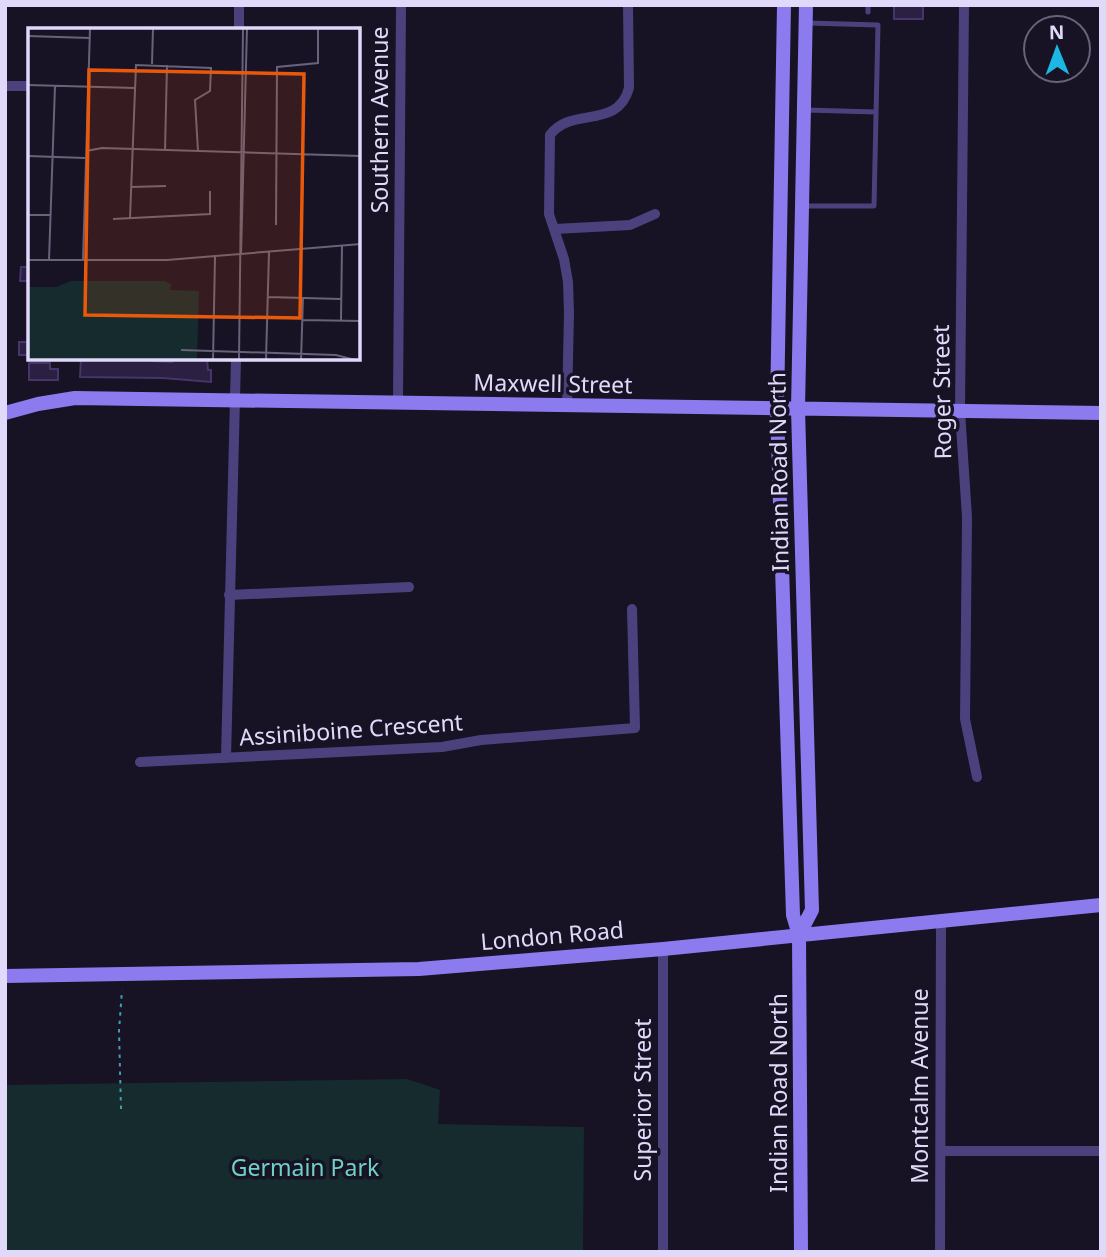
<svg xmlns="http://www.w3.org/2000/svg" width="1106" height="1257" font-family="'Noto Sans',sans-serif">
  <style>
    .green { fill: #152b2d }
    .building { fill: #2b2042; stroke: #46356b; stroke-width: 2 }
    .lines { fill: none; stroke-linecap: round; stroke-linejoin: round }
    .path { stroke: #3ea3a9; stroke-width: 2; stroke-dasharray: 3.5 5; stroke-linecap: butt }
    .lane { stroke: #4b427d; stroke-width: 5 }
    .street { stroke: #4b427d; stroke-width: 10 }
    .secondary { stroke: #8c7bef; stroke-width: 14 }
    .labels { text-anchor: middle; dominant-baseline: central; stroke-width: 7; stroke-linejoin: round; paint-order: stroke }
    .street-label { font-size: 23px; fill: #e1d9fa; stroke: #171224 }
    .park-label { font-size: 23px; fill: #6dd2c4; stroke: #171224 }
    .inset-road { fill: none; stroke: #68627a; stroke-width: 2 }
    .view { fill: #e8590c; fill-opacity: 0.15; stroke: #e8590c; stroke-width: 3.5 }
    .inset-edge { fill: none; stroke: #e1d9fa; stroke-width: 3.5 }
  </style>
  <rect width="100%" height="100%" fill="#171224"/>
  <path class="green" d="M407 1079 440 1090 438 1124 584 1127 583 1252H5V1085Z"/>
  <path class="building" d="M894 5H923V19H894Z
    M21 267H30V281H20Z
    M19 342H30V355H19Z
    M81 359H153V361L172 362V359H207L208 370H211V382L163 378 80 377Z
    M29 363H50V369H58V380H29Z"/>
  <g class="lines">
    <path class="path" d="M121 1109 119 1031 122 990"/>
    <path class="lane" d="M868 12V5
      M806 110 876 112
      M805 206H874L878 25 808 23"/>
    <path class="street" d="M964 5 960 411 967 517 965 719 977 777
      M239 30V5
      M5 86H30
      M555 229 630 225 655 214
      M398 402 401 5
      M567 406 569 313 568 282 564 259 549 214 550 135C571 106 618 130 629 88L628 5
      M229 595 409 587
      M226 758 236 359
      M140 762 442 747 481 740 635 728 632 609
      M941 1151H1101
      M663 1252V949
      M940 1252 941 921"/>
    <path class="secondary" d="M784 5 777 409 793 915 799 935 801 1252
      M5 413 38 404 75 398 1101 413
      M799 935 812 910 798 409 806 5
      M5 976 419 969 663 949 1101 905"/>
  </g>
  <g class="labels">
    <g class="street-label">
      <text transform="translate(379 120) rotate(-90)">Southern Avenue</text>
      <text transform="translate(553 383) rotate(1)">Maxwell Street</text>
      <text transform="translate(941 392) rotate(-91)">Roger Street</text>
      <text transform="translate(778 472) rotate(-91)">Indian Road North</text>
      <text transform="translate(351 729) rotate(-4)">Assiniboine Crescent</text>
      <text transform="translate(552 935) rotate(-5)">London Road</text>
      <text transform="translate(919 1086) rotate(-90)">Montcalm Avenue</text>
      <text transform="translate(778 1093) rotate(-90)">Indian Road North</text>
      <text transform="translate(642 1100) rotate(-90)">Superior Street</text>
    </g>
    <g class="park-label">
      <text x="305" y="1167">Germain Park</text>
    </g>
  </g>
  <g transform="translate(28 28)">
    <rect width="332" height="332" fill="#171224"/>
    <path d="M43 253H136L143 256 142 262 171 263 169 332H0V259H28Z" fill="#152b2d"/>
    <path class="inset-road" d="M0 8 62 10M124 36 125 0M0 57 107 60M137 122 139 37M58 123 74 120 333 128M0 128 57 130M103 159 138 158M274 170 275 126M0 187H23M102 190 108 37 183 40 182 63 167 72 170 123M85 191 182 186V163M248 197 249 39 290 35V0M213 227 219 0M0 232H139L333 216M21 232 27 58M55 232 62 0M240 269 313 271M274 292 333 293M313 293 314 218M153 322 308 327 327 332M185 332 187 229M211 332 215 0M238 332 241 224M273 332 275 270"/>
    <path class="view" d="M61 42 276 46 272 290 57 287Z"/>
    <rect width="332" height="332" class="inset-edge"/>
  </g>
  <rect width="1106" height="1257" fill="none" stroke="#e1d9fa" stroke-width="14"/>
  <g transform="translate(1057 49) rotate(359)"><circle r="33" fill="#171224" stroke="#68627a" stroke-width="2"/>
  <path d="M0-5L12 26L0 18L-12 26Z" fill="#1cb8e3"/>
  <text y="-10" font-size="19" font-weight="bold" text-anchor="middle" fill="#e1d9fa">N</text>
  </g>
</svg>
